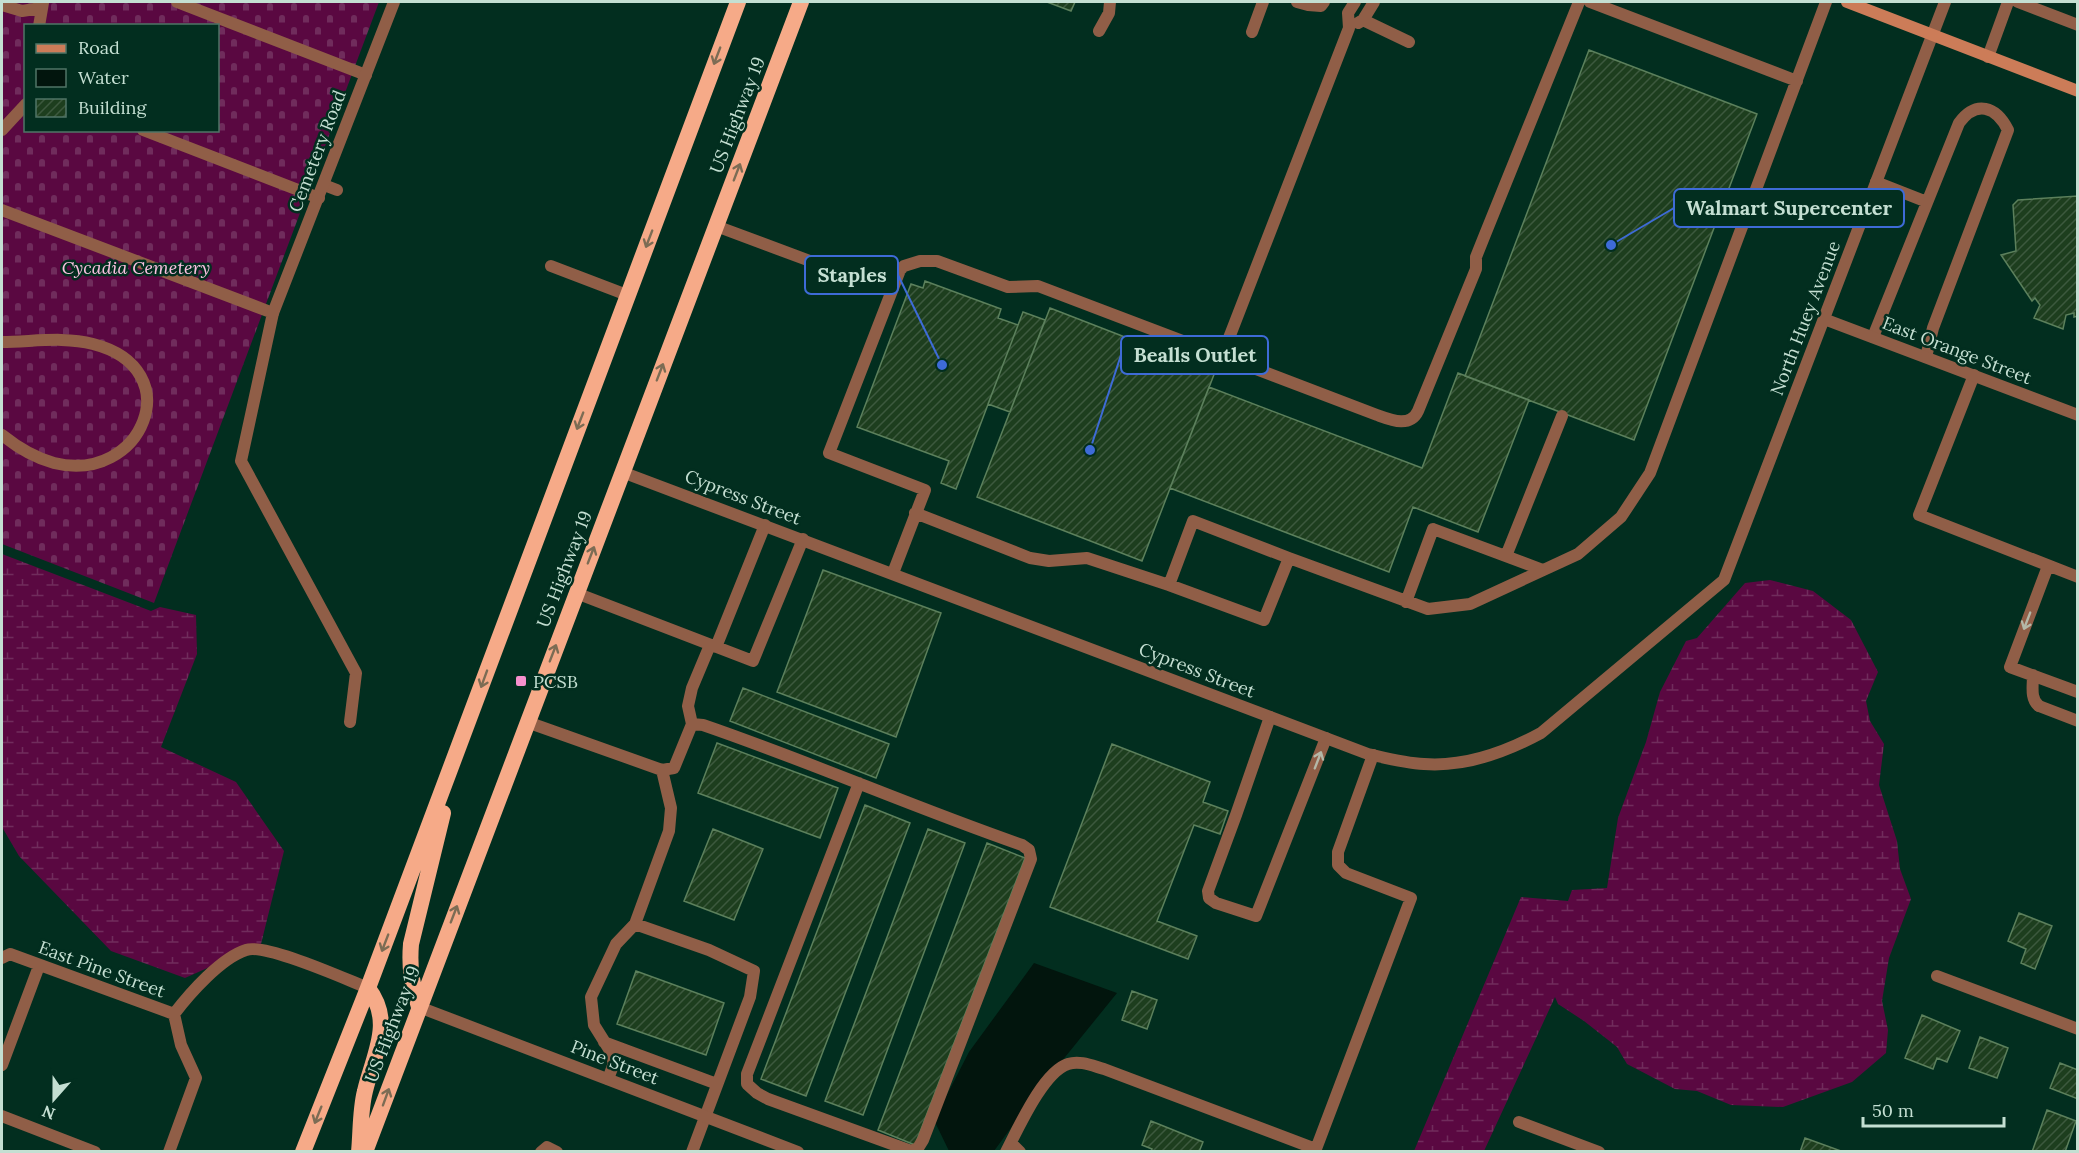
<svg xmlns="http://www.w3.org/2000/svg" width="2079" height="1153" font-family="Lora,serif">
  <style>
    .wetland { fill: url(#wetland-marsh) }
    .cemetery { fill: url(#cemetery-stones); fill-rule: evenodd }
    .water { fill: #02150d }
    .building { fill: url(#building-hatch); stroke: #5c805c; stroke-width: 1.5 }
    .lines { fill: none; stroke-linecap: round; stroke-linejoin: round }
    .service { stroke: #905e47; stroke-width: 12 }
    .minor { stroke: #905e47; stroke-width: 12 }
    .tertiary { stroke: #905e47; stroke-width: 12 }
    .secondary { stroke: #cc7c58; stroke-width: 12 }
    .trunk { stroke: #f6aa88; stroke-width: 16 }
    .oneway { stroke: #7c6c54 }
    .oneway2 { stroke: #b4b8a8 }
    .poi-dot { fill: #f790cd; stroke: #022e1f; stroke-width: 2 }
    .labels { text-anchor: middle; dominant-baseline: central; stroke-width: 5; stroke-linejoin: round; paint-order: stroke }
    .street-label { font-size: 18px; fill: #c4dfd2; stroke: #022e1f }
    .park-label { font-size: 18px; font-style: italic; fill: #fcc2e2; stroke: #022e1f }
    .poi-label { font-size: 18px; fill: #c4dfd2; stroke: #022e1f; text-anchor: start }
    .leader { fill: none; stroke: #3e6bd7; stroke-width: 2 }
    .callout-dot { fill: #3e6bd7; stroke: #022e1f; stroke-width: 2 }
    .callout { fill: #022e1f; stroke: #3e6bd7; stroke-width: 2 }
    .callout-label { font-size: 20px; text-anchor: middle; font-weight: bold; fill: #c4dfd2 }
  </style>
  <defs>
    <pattern id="wetland-marsh" width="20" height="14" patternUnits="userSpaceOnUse" patternTransform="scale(1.5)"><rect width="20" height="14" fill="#5a0841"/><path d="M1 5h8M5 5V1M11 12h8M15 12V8" fill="none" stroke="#702c5c"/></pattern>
    <pattern id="cemetery-stones" width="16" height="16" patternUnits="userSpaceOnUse" patternTransform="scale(1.5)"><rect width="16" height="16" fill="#5a0841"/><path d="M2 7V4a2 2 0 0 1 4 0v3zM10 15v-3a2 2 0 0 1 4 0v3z" fill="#702c5c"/></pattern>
    <pattern id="building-hatch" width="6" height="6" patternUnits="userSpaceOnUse" patternTransform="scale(1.5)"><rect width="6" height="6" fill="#1d3e1e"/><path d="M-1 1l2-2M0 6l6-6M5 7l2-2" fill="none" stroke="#3c593e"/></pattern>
  </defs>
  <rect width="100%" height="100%" fill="#022e1f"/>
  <path class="wetland" d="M2 554 151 611 160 607 196 615 197 654 161 747 236 782 284 851 261 944 185 978 111 951 19 856 2 827Z
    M1770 580 1813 591 1851 620 1878 672 1866 701 1870 721 1884 744 1879 785 1897 841 1900 869 1911 899 1889 958 1882 1001 1888 1030 1886 1053 1852 1082 1783 1107 1731 1105 1697 1091 1675 1089 1627 1064 1617 1047 1584 1021 1558 1004 1555 997 1484 1151H1414L1521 897 1568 901 1572 890 1607 888 1618 818 1646 742 1660 692 1686 641 1697 638 1745 583Z"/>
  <path class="cemetery" d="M2 2H379L154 603 2 544ZM26 26H218V130H26Z"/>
  <path class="water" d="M1034 963 1117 993 1040 1088 994 1151H949L934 1120 969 1052Z"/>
  <path class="building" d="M1047 2H1075L1071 11Z
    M1589 50 1757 114 1634 440 1465 376Z
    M2078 196V316L2074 317V313L2066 315 2063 329 2034 318 2040 305 2035 298 2032 301 2001 255 2016 251 2013 205 2018 200Z
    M925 281 1001 309 998 318 1018 325 956 489 941 483 949 461 857 427 911 284 923 288Z
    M1050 308 1215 372 1142 561 977 497Z
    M1023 312 1045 320 1010 412 988 404Z
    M1458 373 1529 400 1478 532 1413 507 1389 572 1170 488 1209 387 1422 468Z
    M823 570 941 613 896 737 777 692Z
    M743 688 889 744 876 778 730 721Z
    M717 743 838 788 820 838 698 793Z
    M1112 744 1210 782 1203 802 1228 811 1220 834 1194 825 1157 921 1197 936 1188 959 1050 907Z
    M865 805 910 823 806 1096 761 1079Z
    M713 829 763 849 734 920 684 901Z
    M928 829 965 843 863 1115 825 1101Z
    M987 843 1025 858 915 1145 878 1130Z
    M2019 913 2052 926 2035 969 2021 963 2026 949 2008 941Z
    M636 971 724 1003 706 1055 617 1024Z
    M1132 991 1157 1000 1147 1029 1122 1020Z
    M1922 1015 1960 1031 1947 1062 1937 1058 1933 1069 1905 1058Z
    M1980 1037 2008 1048 1997 1078 1969 1068Z
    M2060 1063 2078 1070V1099L2050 1088Z
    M2047 1110 2076 1121 2065 1152H2032Z
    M1151 1121 1203 1142 1199 1152H1151L1152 1149 1142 1145Z
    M1805 1138 1841 1151V1152H1800Z"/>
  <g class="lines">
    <path class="service" d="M177 2 366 75
      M1297 2 1308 5 1321 6 1324 2
      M1590 2 1797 81
      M2018 2 2078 25
      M2 5 22 11 41 8
      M1363 20 1409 42
      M1358 23 1363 20 1374 2
      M39 26 43 3
      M1099 31 1109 13 1110 2
      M1252 32 1263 2
      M1988 57 2008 2
      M2 130 26 104
      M143 130 319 198
      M1876 182 1927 202
      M324 185 337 190
      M2 210 273 313 241 461 356 673 350 722
      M716 226 810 261 839 267 871 264 891 271 900 270 904 266 920 261H937L1008 287 1038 286 1377 415C1391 420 1410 428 1418 411L1476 269V257L1484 237 1579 2
      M551 266 627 295
      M1873 337 1959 123C1976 100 1996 106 2008 130L1933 328 1926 357
      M2 342C31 342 64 336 93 344 191 369 142 485 54 463 35 458 17 447 2 435
      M1222 356 1349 28 1348 13 1355 2
      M1974 375 1919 515 2078 577
      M915 513 1030 558 1049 561 1087 558 1169 585 1193 521 1289 558 1428 609 1470 604 1578 554 1621 517 1650 473 1826 2
      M1506 556 1562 416
      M2048 566 2010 667 2078 692
      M893 573 925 490 829 453 900 270
      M1169 585 1264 620 1289 558
      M576 593 753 661 803 539
      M1406 602 1433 529 1543 570
      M716 647 765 525
      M2033 675C2033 686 2030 699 2039 706
      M1270 717 1236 815 1208 891 1209 898 1216 903 1256 916 1326 738
      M527 722 662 770 674 768 692 724 703 725C811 762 915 808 1022 845L1029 850 1031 859 923 1140 918 1148 911 1151 768 1099 757 1093 747 1084V1074L859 783
      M692 724 688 706 692 688 710 645
      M635 924 709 950 754 971 750 997 692 1152
      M2 958 10 954 174 1014C190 993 221 958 246 950 266 943 345 979 368 988
      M604 1042 717 1084
      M2 1065 39 966
      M608 1079 614 1063 609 1049 594 1025 591 997 616 944 635 924 669 831 671 808 662 770
      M2 1116 95 1152
      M1011 1143 1020 1152
      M169 1152 196 1078 181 1045 174 1014
      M541 1152 547 1147 557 1152
      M1006 1152C1018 1129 1043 1072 1068 1064 1080 1060 1093 1066 1104 1069L1316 1149 1411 898 1346 873 1338 865V852L1373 755"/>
    <path class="minor" d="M273 313 394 2
      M1824 319 2078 415
      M622 472 1368 754C1386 758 1405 763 1424 764 1464 767 1506 752 1541 733L1724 580 1932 36
      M2039 706 2078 721
      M1937 976 2078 1029
      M419 1007 798 1152
      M1519 1122 1599 1152"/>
    <path class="tertiary" d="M1932 36 1945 2"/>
    <path class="secondary" d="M1847 2 2078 91"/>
    <path class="trunk" d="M419 1007C412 984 409 968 411 944L443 813
      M303 1152 368 988 738 2
      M359 1152C361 1132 360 1110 365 1091 374 1053 394 1022 368 988
      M365 1152 801 2"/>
  </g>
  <defs><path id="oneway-shaft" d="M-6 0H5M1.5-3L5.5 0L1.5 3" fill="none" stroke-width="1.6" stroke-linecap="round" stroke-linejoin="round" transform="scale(1.5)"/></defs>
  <g class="oneway">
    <use href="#oneway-shaft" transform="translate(717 56) rotate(111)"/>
    <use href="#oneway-shaft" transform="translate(737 172) rotate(-69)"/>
    <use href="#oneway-shaft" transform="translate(649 239) rotate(111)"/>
    <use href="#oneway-shaft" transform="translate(660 372) rotate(-69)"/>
    <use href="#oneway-shaft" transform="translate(580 421) rotate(111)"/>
    <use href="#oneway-shaft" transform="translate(591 555) rotate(-69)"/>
    <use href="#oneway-shaft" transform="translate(553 653) rotate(-69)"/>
    <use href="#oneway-shaft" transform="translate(484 679) rotate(110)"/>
    <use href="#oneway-shaft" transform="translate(454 914) rotate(-69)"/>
    <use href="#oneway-shaft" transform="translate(385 943) rotate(111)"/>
    <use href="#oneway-shaft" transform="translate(386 1097) rotate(-70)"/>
    <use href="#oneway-shaft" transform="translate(318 1115) rotate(112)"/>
  </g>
  <g class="oneway2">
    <use href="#oneway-shaft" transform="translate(2027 621) rotate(111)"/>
    <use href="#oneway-shaft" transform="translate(1318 760) rotate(-69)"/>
  </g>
  <rect class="poi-dot" x="515" y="675" width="12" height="12" rx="3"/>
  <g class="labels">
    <g class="street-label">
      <text transform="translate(737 115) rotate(-69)">US Highway 19</text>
      <text transform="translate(317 151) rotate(-69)">Cemetery Road</text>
      <text transform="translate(1805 318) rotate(-69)">North Huey Avenue</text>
      <text transform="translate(1957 350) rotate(21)">East Orange Street</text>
      <text transform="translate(743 497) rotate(21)">Cypress Street</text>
      <text transform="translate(564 569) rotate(-69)">US Highway 19</text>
      <text transform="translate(1197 670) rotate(21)">Cypress Street</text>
      <text transform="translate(102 969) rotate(20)">East Pine Street</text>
      <text transform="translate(392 1024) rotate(-69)">US Highway 19</text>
      <text transform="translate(615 1062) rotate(21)">Pine Street</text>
    </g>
    <g class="park-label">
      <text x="136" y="267">Cycadia Cemetery</text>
    </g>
    <g class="poi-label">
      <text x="533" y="681">PCSB</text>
    </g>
  </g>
  <path class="leader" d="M1611 245L1674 208M942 365L898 275M1090 450L1121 355"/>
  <g class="callout-dot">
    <circle cx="1611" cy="245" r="6"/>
    <circle cx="942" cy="365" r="6"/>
    <circle cx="1090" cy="450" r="6"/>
  </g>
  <g class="callout">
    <rect x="1674" y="189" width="230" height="38" rx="6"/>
    <rect x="805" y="256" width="93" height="38" rx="6"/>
    <rect x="1121" y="336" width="147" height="38" rx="6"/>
  </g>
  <g class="callout-label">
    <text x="1789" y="215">Walmart Supercenter</text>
    <text x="852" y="282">Staples</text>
    <text x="1195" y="362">Bealls Outlet</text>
  </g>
  <rect width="2079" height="1153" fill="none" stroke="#c4dfd2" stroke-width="6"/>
  <rect x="24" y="24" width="195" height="108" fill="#022e1f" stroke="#507567" stroke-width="1.5"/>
  <rect x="36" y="44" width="30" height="9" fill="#cc7c58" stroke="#507567" stroke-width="1.5"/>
  <text x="78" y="54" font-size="18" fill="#c4dfd2">Road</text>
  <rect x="36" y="69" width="30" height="18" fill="#02150d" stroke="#507567" stroke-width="1.5"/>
  <text x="78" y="84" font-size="18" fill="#c4dfd2">Water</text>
  <rect x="36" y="99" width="30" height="18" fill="url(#building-hatch)" stroke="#507567" stroke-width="1.5"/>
  <text x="78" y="114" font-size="18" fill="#c4dfd2">Building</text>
  <g transform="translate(54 1099) rotate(201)" stroke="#022e1f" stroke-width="4.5" paint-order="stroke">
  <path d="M0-4.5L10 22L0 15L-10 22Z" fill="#c4dfd2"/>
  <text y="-9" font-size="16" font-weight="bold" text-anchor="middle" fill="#c4dfd2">N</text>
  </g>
  <path d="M1863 1117v9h141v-9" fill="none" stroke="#c4dfd2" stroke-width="3"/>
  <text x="1872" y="1117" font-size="18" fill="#c4dfd2" stroke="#022e1f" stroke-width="4.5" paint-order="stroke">50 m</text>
</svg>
